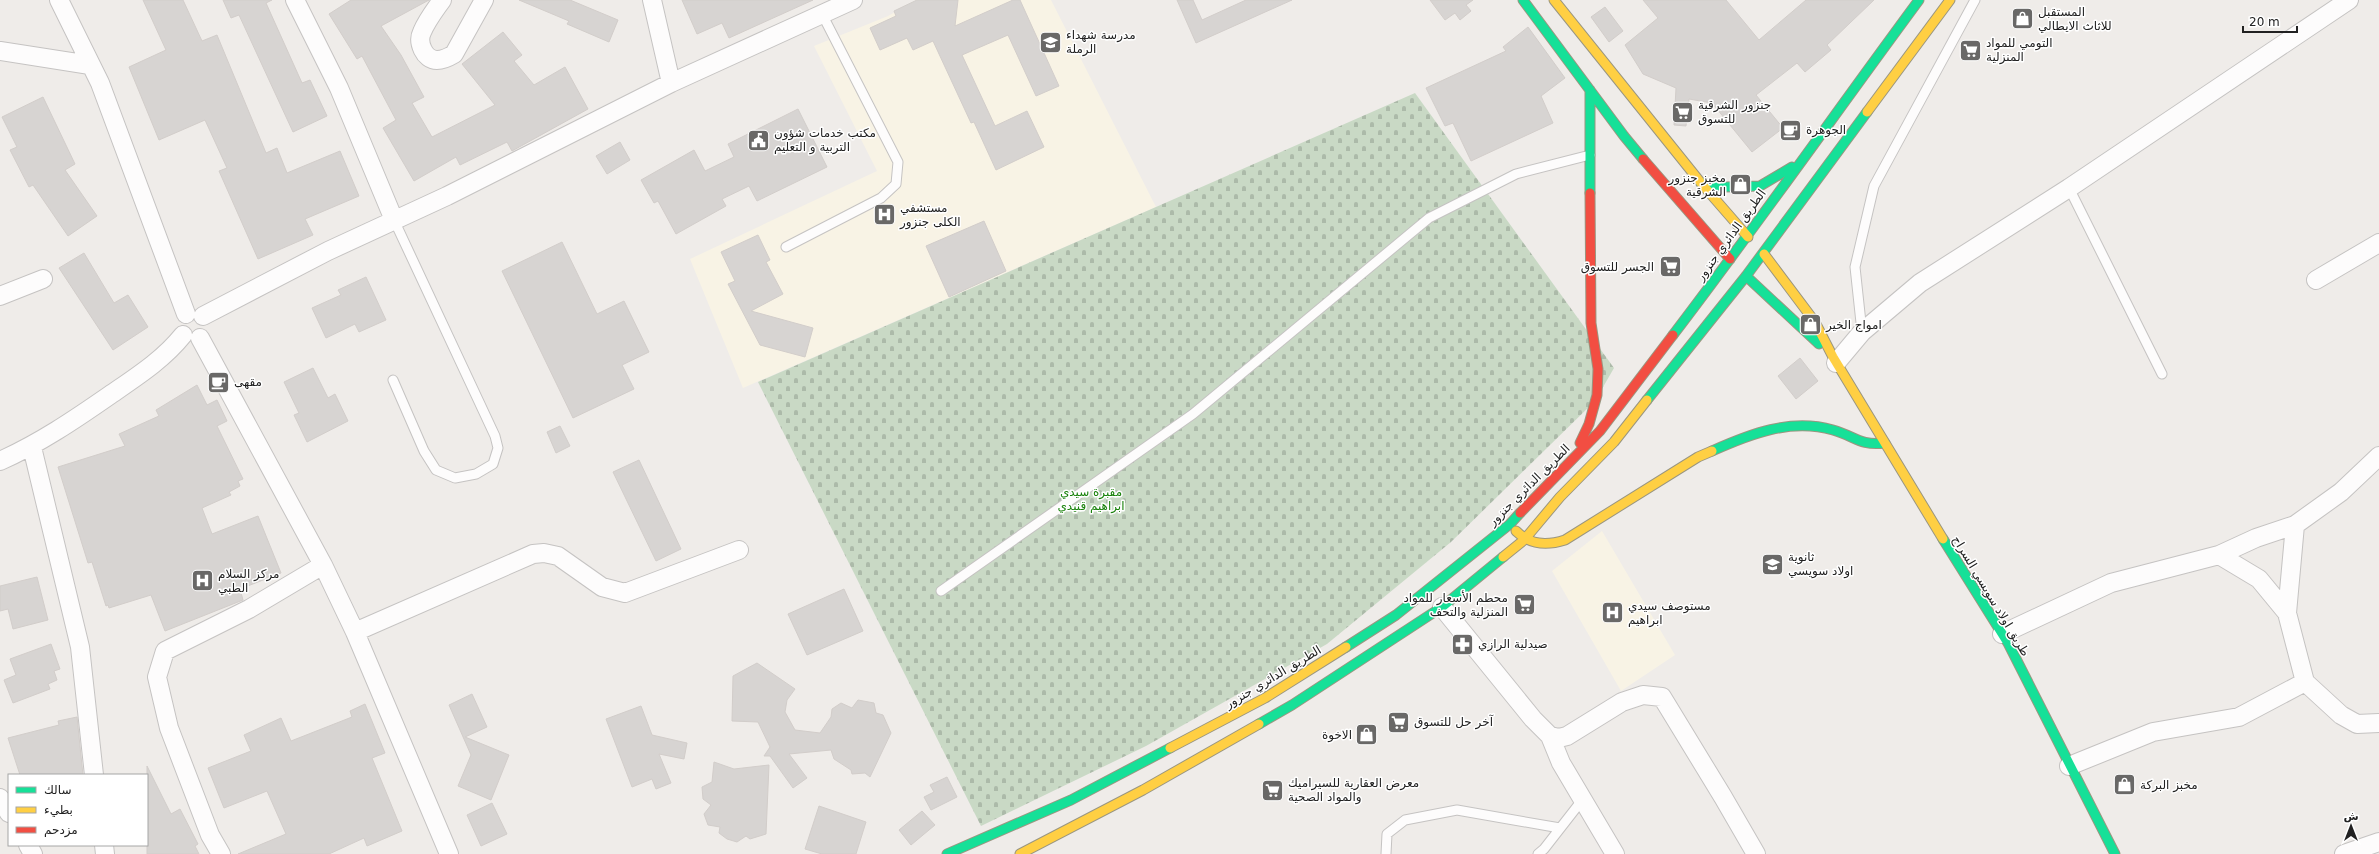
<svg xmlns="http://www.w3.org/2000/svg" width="2379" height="854" font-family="'DejaVu Sans',Cairo,sans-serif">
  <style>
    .education { fill: #f8f3e5 }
    .cemetery { fill: url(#cemetery-stones) }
    .building { fill: #d7d4d2; stroke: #d2cdca }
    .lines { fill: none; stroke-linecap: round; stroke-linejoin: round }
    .lane-casing { stroke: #c5c3c2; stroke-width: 11 }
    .street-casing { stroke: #c5c3c2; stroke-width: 20 }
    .fast-casing { stroke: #9a9680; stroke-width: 11 }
    .slow-casing { stroke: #9a9680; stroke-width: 11 }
    .jam-casing { stroke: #9a9680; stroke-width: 11 }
    .lane { stroke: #fdfcfc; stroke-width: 9 }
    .street { stroke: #fdfcfc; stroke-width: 18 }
    .fast { stroke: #16e098; stroke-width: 9 }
    .slow { stroke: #ffcf43; stroke-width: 9 }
    .jam { stroke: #f24e42; stroke-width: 9 }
    .labels { text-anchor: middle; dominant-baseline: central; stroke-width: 3; stroke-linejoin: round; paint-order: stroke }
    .poi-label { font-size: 12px; fill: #212121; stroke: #fff; text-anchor: start }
    .street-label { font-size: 12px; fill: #212121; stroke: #fff }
    .park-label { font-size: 12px; fill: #19820b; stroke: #fff }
  </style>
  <defs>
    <pattern id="cemetery-stones" width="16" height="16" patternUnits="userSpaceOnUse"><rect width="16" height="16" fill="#c9d9c5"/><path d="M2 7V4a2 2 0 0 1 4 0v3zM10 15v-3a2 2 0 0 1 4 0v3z" fill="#acbaa9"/></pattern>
  </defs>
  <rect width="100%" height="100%" fill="#efece9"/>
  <path class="education" d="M917 0H1051L1156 207 743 388 690 259 877 171 814 46 888 16Z
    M1602 531 1675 655 1621 691 1552 571Z"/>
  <path class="cemetery" d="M1415 93 1614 368 1595 401 1451 542 1327 644 1146 746 981 826 758 382Z"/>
  <path class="building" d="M143 0H183L202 41 217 35 266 153 277 148 287 173 340 151 359 196 305 219 313 235 258 259 219 171 227 168 205 120 159 140 129 67 166 50Z
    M223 0H272L266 3 302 83 310 80 327 116 293 132 239 15 231 18Z
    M351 0H429L381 26 401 55 424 97 412 103 432 137 495 105 462 64 503 32 522 55 514 61 534 85 565 67 588 109 512 151 507 142 460 165 456 157 414 181 383 128 396 120 362 56 357 59 329 14Z
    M519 0H570L618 20 609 42 567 24 569 21Z
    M682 0H813L729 38 722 23 697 34Z
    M917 0H958L955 26 1013 0H1020L1059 86 1036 96 1008 35 962 55 995 126 1027 111 1044 147 996 170 974 122 971 123 933 41 913 50 907 38 880 50 870 28 896 16 894 11Z
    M1177 0H1193L1202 20 1246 0H1292L1196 43Z
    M1430 0H1473L1466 5 1471 11 1460 20 1455 13 1445 20Z
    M1643 0H1726L1759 40 1806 0H1874L1827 45 1831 50 1805 72 1797 63 1756 95 1783 128 1752 152 1712 103 1689 99 1686 126 1674 125 1676 88 1643 74 1625 45 1658 18Z
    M1605 7 1623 31 1609 42 1591 17Z
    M1528 27 1565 78 1541 96 1553 123 1471 161 1453 123 1445 126 1426 88 1506 51 1503 47Z
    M43 97 75 164 65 170 97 216 68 236 33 185 29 187 10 150 17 147 2 117Z
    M798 109 827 167 757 201 749 186 722 199 726 206 676 234 658 201 654 203 641 180 694 150 705 171 734 157 728 144Z
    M620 142 630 160 607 174 596 156Z
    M984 221 1006 271 949 297 926 246Z
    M758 235 770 260 766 262 783 294 751 311 813 328 805 357 760 345 728 284 735 281 721 252Z
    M562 242 597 314 624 301 649 352 622 365 634 389 573 418 502 271Z
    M84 253 114 303 128 295 148 327 113 350 59 268Z
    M366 277 386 320 359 332 355 324 326 338 312 308 341 295 338 290Z
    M1800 358 1818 381 1796 399 1778 376Z
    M313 368 328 398 335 394 348 421 307 442 294 415 299 413 284 382Z
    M197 385 207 405 217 400 227 421 217 426 243 479 238 481 240 486 229 492 231 495 202 508 212 534 258 516 281 573 240 589 243 600 165 631 151 595 109 608 108 605 106 606 92 562 88 563 58 467 125 446 119 434 159 416 156 410Z
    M560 426 570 446 556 453 547 432Z
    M639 460 681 549 656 561 613 472Z
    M37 577 48 620 13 629 8 609 0 611V586Z
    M844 589 863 631 807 655 788 614Z
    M51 644 60 669 54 671 57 680 48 684 50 689 13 703 4 680 16 675 10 659Z
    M757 663 795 689 787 700 785 712 795 730 820 733 831 717 832 709 841 703 852 708 858 700 874 703 876 713 883 715 891 733 870 777 865 773 852 774 851 770 834 759 831 750 789 754 807 778 793 788 770 756H764L770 747 758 722 732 721 733 676Z
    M472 694 487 727 465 737 509 755 491 800 458 786 471 755 449 705Z
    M365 704 385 753 372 758 402 831 367 846 364 838 329 854H238L286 834 267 791 224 808 208 768 251 751 244 735 281 718 291 741 352 717 350 711Z
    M641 706 652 735 687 743 684 759 659 754 671 783 656 789 652 779 632 787 606 719Z
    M77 717 83 775H20L8 738 59 725 58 721Z
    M714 762 734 769 769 765 766 834 750 839 746 836 737 842 727 839 719 833 720 827 708 825 704 814 711 805 703 799 702 787 712 782Z
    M147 766 171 814 180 809 198 844 195 846 199 854H147Z
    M947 777 957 797 931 810 924 797 934 792 930 785Z
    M492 803 507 834 481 846 467 815Z
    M819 806 866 822 856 854H822L805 849Z
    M922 811 935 825 911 845 899 830Z"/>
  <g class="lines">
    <defs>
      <path id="lane" d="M2069 188 2162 374
        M786 247 881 198 896 184 898 162 822 14
        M1862 332 1855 267 1874 186 1975 0
        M393 380 424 451 436 470 455 478 476 474 493 464 498 448 495 436 394 220
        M941 591 1193 414 1429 218 1516 174 1590 155
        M1386 854 1387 834 1405 820 1457 810 1560 828
        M1538 854 1544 849 1583 799"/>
      <path id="street" d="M59 0 100 83 186 314
        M295 0 339 88 394 220
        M442 0C435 10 427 20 422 32 417 42 424 60 437 60 444 60 449 57 454 54L484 0
        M652 0 671 83
        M0 51 90 65
        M2316 280 2379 243
        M0 296 43 279
        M203 316 328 251 447 196 671 83 853 0
        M200 338 323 565 355 632 449 854
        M1836 363 1862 332 1920 283 2069 188 2349 0
        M32 447 80 647 94 775
        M0 461C40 443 74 420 110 395 136 377 163 360 183 335
        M2295 525 2287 613 2305 682 2341 715 2357 724 2379 723
        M2219 555 2259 579 2287 613
        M1442 607 1533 719 1550 736 1559 738 1567 736 1622 702 1643 695 1662 697 1723 797 1756 854
        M355 632 533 554 544 553 558 556 602 587 625 593 739 550
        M2002 634 2111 583 2219 555 2256 538 2295 525 2341 492 2379 456
        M1550 736 1561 763 1615 854
        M2069 766 2153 732 2239 717 2305 682
        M0 798 9 813
        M28 845 33 854
        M104 845 105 854
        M221 854 210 835 169 728 157 677 165 651 249 609 323 565
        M2344 854 2379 842"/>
      <path id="fast" d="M1523 0 1624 136 1643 159
        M1590 90V193
        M1701 183 1725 187 1760 186 1792 167
        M1746 276 1819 344
        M1673 335C1757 225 1837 111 1919 0
        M1647 400 1746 276 1867 112
        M1712 451C1750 434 1790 418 1833 430 1855 436 1859 446 1885 443
        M1943 539 2008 643 2115 854
        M1346 647 1396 615 1510 524 1520 513
        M1259 724 1292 705 1442 607 1503 557
        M947 854 1071 800 1170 748"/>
      <path id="slow" d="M1554 0 1701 183 1748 237
        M1867 112 1950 0
        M1764 254 1815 322 1833 357 1943 539
        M1516 531C1530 545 1546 546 1565 540L1698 457 1712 451
        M1503 557 1524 540 1560 497 1614 442 1647 400
        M1170 748 1265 698 1346 647
        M1020 854 1143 790 1259 724"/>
      <path id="jam" d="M1643 159 1730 259
        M1580 443 1589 424 1597 395 1598 369 1591 323 1590 193
        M1520 513 1600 431 1673 335"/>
    </defs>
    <use href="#lane" class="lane-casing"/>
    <use href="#street" class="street-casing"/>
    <use href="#fast" class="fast-casing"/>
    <use href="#slow" class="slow-casing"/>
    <use href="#jam" class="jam-casing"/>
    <use href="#lane" class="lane"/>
    <use href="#street" class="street"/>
    <use href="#fast" class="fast"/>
    <use href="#slow" class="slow"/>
    <use href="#jam" class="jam"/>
  </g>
  <defs>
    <symbol id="shop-square" viewBox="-11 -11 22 22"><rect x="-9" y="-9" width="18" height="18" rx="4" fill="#696867" stroke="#fff"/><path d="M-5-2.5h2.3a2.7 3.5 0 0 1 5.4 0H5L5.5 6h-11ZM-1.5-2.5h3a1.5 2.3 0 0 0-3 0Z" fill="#fff"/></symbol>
    <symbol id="school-square" viewBox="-11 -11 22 22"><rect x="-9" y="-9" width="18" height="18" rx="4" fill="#696867" stroke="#fff"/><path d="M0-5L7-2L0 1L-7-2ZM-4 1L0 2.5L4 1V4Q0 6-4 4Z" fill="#fff"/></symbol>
    <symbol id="supermarket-square" viewBox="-11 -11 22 22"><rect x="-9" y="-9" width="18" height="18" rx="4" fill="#696867" stroke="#fff"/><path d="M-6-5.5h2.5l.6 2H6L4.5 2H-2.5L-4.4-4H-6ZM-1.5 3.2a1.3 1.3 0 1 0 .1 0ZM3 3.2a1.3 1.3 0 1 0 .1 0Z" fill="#fff"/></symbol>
    <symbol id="cafe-square" viewBox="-11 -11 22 22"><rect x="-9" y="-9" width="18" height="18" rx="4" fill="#696867" stroke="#fff"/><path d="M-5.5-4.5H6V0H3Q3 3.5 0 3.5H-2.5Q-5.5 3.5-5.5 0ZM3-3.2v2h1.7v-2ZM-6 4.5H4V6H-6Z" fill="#fff"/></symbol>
    <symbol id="civic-square" viewBox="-11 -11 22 22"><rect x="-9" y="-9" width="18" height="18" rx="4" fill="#696867" stroke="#fff"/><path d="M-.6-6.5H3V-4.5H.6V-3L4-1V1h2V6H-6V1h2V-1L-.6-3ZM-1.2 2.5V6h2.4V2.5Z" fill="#fff"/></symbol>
    <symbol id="hospital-square" viewBox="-11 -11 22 22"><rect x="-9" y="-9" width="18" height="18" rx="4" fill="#696867" stroke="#fff"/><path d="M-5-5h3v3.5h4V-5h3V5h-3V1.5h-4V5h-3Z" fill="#fff"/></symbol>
    <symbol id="pharmacy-square" viewBox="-11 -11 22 22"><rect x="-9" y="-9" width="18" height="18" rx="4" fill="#696867" stroke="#fff"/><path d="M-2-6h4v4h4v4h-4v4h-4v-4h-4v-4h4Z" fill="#fff"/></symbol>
  </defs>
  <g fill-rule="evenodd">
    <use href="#shop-square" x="2010" y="6" width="25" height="25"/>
    <use href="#school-square" x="1038" y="30" width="25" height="25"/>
    <use href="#supermarket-square" x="1958" y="38" width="25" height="25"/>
    <use href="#supermarket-square" x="1670" y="100" width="25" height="25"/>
    <use href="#cafe-square" x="1778" y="118" width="25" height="25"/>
    <use href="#civic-square" x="746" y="128" width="25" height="25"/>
    <use href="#shop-square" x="1728" y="172" width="25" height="25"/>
    <use href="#hospital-square" x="872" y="202" width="25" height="25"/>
    <use href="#supermarket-square" x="1658" y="254" width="25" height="25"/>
    <use href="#shop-square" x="1798" y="312" width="25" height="25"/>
    <use href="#cafe-square" x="206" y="370" width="25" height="25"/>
    <use href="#school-square" x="1760" y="552" width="25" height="25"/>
    <use href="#hospital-square" x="190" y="568" width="25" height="25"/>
    <use href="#supermarket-square" x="1512" y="592" width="25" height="25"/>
    <use href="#hospital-square" x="1600" y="600" width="25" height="25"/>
    <use href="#pharmacy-square" x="1450" y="632" width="25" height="25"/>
    <use href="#supermarket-square" x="1386" y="710" width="25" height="25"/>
    <use href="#shop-square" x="1354" y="722" width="25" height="25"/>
    <use href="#shop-square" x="2112" y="772" width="25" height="25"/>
    <use href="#supermarket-square" x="1260" y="778" width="25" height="25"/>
  </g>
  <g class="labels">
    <g class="poi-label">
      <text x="2038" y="12">المستقبل<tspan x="2038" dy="14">للاثاث الايطالي</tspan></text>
      <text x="1066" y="35">مدرسة شهداء<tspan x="1066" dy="14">الرملة</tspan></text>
      <text x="1986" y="43">التومي للمواد<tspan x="1986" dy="14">المنزلية</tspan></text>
      <text x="1698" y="105">جنزور الشرقية<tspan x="1698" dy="14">للتسوق</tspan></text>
      <text x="1806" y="130">الجوهرة</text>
      <text x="774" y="133">مكتب خدمات شؤون<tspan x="774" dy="14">التربية و التعليم</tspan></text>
      <text x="1726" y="178" text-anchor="end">مخبز جنزور<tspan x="1726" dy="14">الشرقية</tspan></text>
      <text x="900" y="208">مستشفي<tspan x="900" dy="14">الكلى جنزور</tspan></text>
      <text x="1654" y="267" text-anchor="end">الجسر للتسوق</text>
      <text x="1826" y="325">امواج الخير</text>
      <text x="234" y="382">مقهى</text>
      <text x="1788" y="557">ثانوية<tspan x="1788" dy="14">اولاد سويسي</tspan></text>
      <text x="218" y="574">مركز السلام<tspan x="218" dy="14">الطبي</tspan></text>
      <text x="1508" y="598" text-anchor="end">محطم الأسعار للمواد<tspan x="1508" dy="14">المنزلية والتحف</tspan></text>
      <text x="1628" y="606">مستوصف سيدي<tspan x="1628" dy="14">ابراهيم</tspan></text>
      <text x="1478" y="644">صيدلية الرازي</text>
      <text x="1414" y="722">آخر حل للتسوق</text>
      <text x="1352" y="735" text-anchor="end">الاخوة</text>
      <text x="1288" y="783">معرض العقارية للسيراميك<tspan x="1288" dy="14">والمواد الصحية</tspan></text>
      <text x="2140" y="785">مخبز البركة</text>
    </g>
    <g class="street-label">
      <text transform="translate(1731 235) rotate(-54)">الطريق الدائري جنزور</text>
      <text transform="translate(1529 485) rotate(-45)">الطريق الدائري جنزور</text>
      <text transform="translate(1991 596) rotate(59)">طريق اولاد سويسي السراج</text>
      <text transform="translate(1273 677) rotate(-31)">الطريق الدائري جنزور</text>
    </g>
    <g class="park-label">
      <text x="1091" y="492">مقبرة سيدي<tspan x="1091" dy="14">ابراهيم قنيدي</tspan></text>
    </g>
  </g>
  <rect x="8" y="774" width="140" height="72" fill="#ffffff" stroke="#a6a6a6"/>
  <rect x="16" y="787" width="20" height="6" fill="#16e098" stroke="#a6a6a6"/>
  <text x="44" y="794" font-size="12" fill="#212121">سالك</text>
  <rect x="16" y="807" width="20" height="6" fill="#ffcf43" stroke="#a6a6a6"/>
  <text x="44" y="814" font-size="12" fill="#212121">بطيء</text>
  <rect x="16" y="827" width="20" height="6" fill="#f24e42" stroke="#a6a6a6"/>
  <text x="44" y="834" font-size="12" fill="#212121">مزدحم</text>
  <g transform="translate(2351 826)" stroke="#ffffff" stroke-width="3" paint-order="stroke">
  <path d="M0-3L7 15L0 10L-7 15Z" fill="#212121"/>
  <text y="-6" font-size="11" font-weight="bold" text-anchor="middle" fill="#212121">ش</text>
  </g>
  <path d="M2243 26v6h54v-6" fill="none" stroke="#212121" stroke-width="2"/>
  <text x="2249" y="26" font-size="12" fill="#212121" stroke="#ffffff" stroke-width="3" paint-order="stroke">20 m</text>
</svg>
